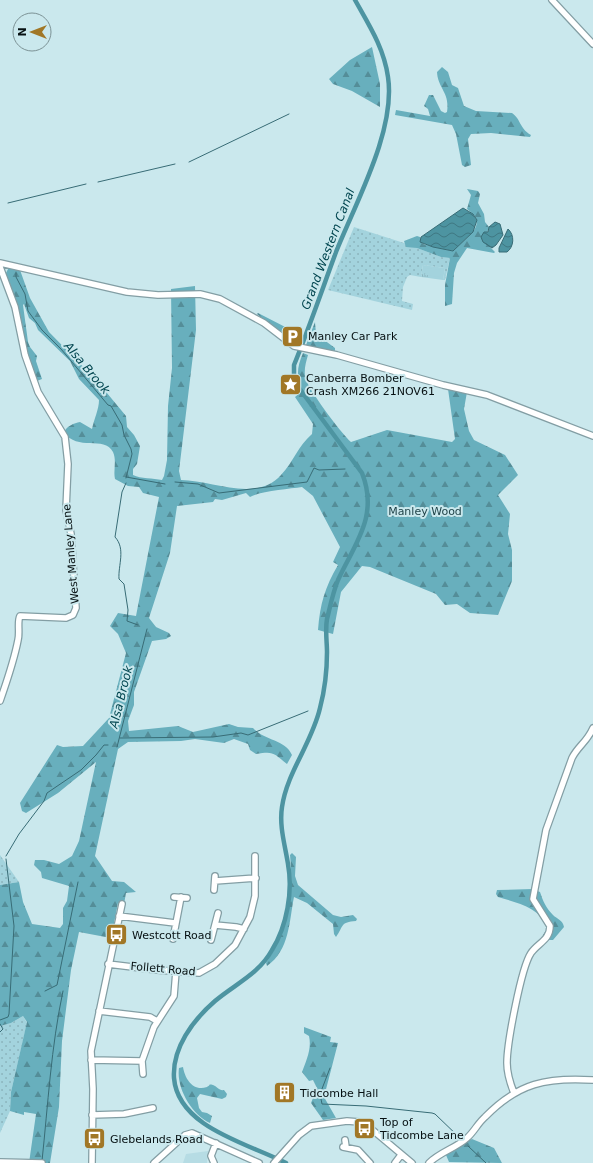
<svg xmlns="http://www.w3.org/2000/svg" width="593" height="1163" font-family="'DejaVu Sans',sans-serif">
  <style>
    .built { fill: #b6dce4 }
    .grass { fill: url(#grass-dots) }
    .forest { fill: url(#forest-firs) }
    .park { fill: url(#park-tufts) }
    .pitch { fill: #a3d3dd }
    .water { fill: url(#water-waves); stroke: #386c76 }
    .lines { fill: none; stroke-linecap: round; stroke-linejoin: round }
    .stream { stroke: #386c76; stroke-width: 1 }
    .canal { stroke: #4d94a1; stroke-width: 4.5 }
    .minor-casing { stroke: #839ea4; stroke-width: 8 }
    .minor { stroke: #fff; stroke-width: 5.5 }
    .labels { text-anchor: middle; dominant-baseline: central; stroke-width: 4; stroke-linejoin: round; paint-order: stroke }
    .poi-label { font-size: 11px; fill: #061012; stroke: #cae8ed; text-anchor: start }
    .park-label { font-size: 11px; fill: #1b3e44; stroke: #cae8ed }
    .street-label { font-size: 11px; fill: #061012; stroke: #cae8ed }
    .water-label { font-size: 12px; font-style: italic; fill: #00454f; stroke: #cae8ed }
  </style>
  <defs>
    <pattern id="grass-dots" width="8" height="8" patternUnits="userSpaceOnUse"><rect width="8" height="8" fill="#a3d3dd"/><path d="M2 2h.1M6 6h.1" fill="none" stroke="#8bb4bd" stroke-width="1.8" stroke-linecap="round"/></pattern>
    <pattern id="forest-firs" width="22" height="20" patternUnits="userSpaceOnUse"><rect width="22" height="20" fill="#68afbd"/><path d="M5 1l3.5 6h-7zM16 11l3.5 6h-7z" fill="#548d98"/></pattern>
    <pattern id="park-tufts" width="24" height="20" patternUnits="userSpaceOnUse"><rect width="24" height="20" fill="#a3d3dd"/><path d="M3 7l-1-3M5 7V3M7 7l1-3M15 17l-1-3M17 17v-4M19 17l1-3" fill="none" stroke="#8bb4bd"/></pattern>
    <pattern id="water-waves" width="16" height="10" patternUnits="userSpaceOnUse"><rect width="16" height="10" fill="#4d94a1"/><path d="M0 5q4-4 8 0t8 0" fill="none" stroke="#3e7782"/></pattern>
  </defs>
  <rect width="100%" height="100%" fill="#cae8ed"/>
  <path class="built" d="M208 1151 207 1163H183L186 1154Z"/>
  <path class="grass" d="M354 227 404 243 441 257 450 258 445 280H443L445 268 423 265 421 277 410 275 407 277 403 287 402 301 413 304 412 310 328 290Z
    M0 855 19 882 0 885Z
    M23 1016 27 1023 11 1092 10 1111 0 1133V1026L11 1023Z"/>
  <path class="forest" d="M372 47 380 84V107L352 91 333 84 329 79 350 60Z
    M442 67 448 72 452 85 458 88 464 106 476 111 512 113C521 119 519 128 531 135L530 137 491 133 471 134 468 139 471 165 465 167 462 165 456 134 452 125 395 115 396 110 430 116 428 109 424 106 429 95H433L441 111 445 113 447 112C450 92 438 89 437 72Z
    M467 189 478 191 480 194 478 203 484 214 485 222 489 227 487 233 490 247 495 252 494 253 467 248 457 263 454 273 452 304 445 306V285L450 258 441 257 417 248 406 247 404 241 417 236 420 237 423 244 453 251C460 242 481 231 476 218 474 214 470 212 467 209L471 195Z
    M9 267 20 270 30 298 49 332 97 381 126 416 127 427 134 435 140 446 137 464 133 469V475C141 479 153 478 162 480L164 476 167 460 168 406 172 368 171 289 195 286 196 330 179 471 181 480C212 480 256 503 281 475 294 461 298 446 312 434L313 424 295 397 302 391C296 376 297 367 303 353L308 355C306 362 304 369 305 376 306 387 341 433 351 442L387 430 452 442 455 439 448 389 467 392 464 409 469 431 474 440 505 455 518 475 498 495 510 514 508 534 512 550V581L498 615 470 613 457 604 445 605 436 594 370 567 362 566 341 592 333 634 318 630C320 604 325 587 338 565L333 562 340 547 313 496 302 487C289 489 260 491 250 497L246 493 222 500 215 499 213 502 177 506 170 553 149 618 156 627 169 633 171 636 166 639 152 641 134 692V705L128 721 129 731 178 726 193 732 229 724 238 727 253 728C264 741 285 739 292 755L287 764C273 753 274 751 256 754L250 750 248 744 234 739 224 743 195 739 181 741 128 742 118 749 95 856 112 881 124 882 136 892 126 893 124 904 118 903 111 938 79 932 71 970 62 1041 59 1107 50 1163H29L36 1114 24 1112V1115L10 1111 11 1092 27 1022 23 1016 11 1023 0 1026V885L19 882 23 902 32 924 60 928 63 924V908L67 901 69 886 42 878 41 872 34 865 35 860H44L59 864 72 856 79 841 96 762 58 793 26 813 22 811 20 803 57 745 63 747 83 746 109 718 126 653 118 634 110 626 118 613 136 616 159 497 143 493 139 487 128 486 115 479C113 470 117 461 113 452 104 435 77 452 64 432 67 426 74 423 80 422L92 429C94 419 99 409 99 400L79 379 70 361 38 330 35 323 29 318 24 304 23 305 28 342 30 347 37 356 36 361 42 379 37 381 35 379 6 277V273Z
    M258 313 293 331 284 336 257 314Z
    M315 322 316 334 335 348V351L307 347 306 345Z
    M292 853 296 857 295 876 298 885 333 915 341 917 353 915 357 919 356 921C340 922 344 926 336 937L334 934 333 924 307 903 294 897C289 921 290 950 267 966L266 963C289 929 294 896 290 855Z
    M533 889 540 892C543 901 546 908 553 915 557 919 563 920 564 927L553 940H549L543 935 547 929C541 907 517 903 498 897L496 894 497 890Z
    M304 1027 331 1037 330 1042 338 1043 324 1097 336 1118 323 1120 311 1103 317 1088 313 1080 309 1081 302 1072C306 1061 312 1049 309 1036L304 1033Z
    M183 1067C185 1079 193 1092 207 1087 211 1085 208 1084 213 1085 218 1087 219 1091 224 1090L227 1094 226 1097 222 1099 200 1094 197 1098 199 1108 202 1112 207 1113 212 1116 210 1123C192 1115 176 1088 179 1068Z
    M472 1139 494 1148 502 1163 449 1162 446 1155Z"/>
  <path class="park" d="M423 265 445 268 443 280 421 277Z"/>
  <path class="pitch" d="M426 268 441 270 440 277 425 275Z"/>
  <path class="water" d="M463 208 473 214 477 220 473 232 453 251 433 247 420 242 421 237Z
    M495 222 500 224 503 235 496 245 492 248 483 242 481 237 484 232H488L489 227Z
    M508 229C515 235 514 247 507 252H499V248Z"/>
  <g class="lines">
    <path class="stream" d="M189 162 289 114
      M98 182 175 164
      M8 203 86 184
      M16 273V277L25 294 28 311 42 330 61 349 108 405 111 406 122 425 124 435 131 449 132 454 126 478
      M126 477 165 484
      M175 482 198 484 219 493 307 482 314 468 319 470 345 469
      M126 483 122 492 115 537C126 549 118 565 119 579L124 584 128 610 127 621 138 625
      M120 738 213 737 241 733 248 735 308 711
      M117 747 147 629
      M6 856 19 834 44 801 47 793 81 770 96 755 104 745H108
      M45 991 57 985 78 882
      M0 1020 8 1017 9 1014 14 926 6 859
      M0 1024 3 1029 0 1032
      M330 1068 320 1094 322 1104 366 1106 432 1113 435 1114 461 1139
      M468 1146 486 1163
      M42 1161C48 1105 51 1047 63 991"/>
    <path class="canal" d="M286 1163C250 1144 178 1128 174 1078 172 1048 193 1020 215 1001 235 984 259 974 272 950 287 926 293 891 288 864 285 845 279 826 282 807 287 772 312 743 320 708 325 689 327 671 327 652 327 642 325 630 327 619 330 607 333 592 338 580 355 543 379 516 362 473L299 388 294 376V365C309 328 322 290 336 252 356 202 396 130 388 77 384 48 369 25 355 0"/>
    <defs>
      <path id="minor" d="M552 0 593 44
        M0 263 127 292 158 295 200 294 220 299 264 323 294 346 337 355 443 385 487 395 593 436
        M0 267 15 307 25 355 38 392 65 437 68 464 66 510 71 534 76 608 73 615 66 618 20 616C17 621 20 633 18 640 14 661 7 681 0 701
        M215 881 256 878
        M214 890 215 876
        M174 897 187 898
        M119 916 175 923
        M215 925 236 927 244 929
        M173 939 181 897
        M211 940 218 913
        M108 964 157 970 199 973 215 964 235 945 250 917 255 896V856
        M99 1011 150 1017 157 1021
        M91 1060 142 1061 154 1027 174 996 176 971
        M142 1061 143 1074
        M514 1093C510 1083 507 1074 507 1063 507 1044 521 968 531 953 538 943 550 940 550 926L533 899 546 830 572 758C578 746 587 742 593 728
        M92 1115 124 1114 153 1108
        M345 1140 346 1147
        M343 1147 358 1150 370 1163
        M0 1162 42 1163
        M92 1163 93 1089 91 1051 122 904
        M154 1163 185 1135 192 1133 259 1163
        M214 1163 211 1156 216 1143
        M274 1163 299 1135 311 1126 347 1121 359 1122 369 1127 412 1163
        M395 1163 401 1155
        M429 1163C440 1152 456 1148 467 1138 474 1132 478 1123 485 1117 518 1083 547 1077 593 1080"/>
    </defs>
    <use href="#minor" class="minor-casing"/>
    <use href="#minor" class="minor"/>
  </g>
  <defs>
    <symbol id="parking-square" viewBox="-11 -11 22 22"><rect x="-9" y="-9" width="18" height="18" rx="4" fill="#a17726" stroke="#cae8ed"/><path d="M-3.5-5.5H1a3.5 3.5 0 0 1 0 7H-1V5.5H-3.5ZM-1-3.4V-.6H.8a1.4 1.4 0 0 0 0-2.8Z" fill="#fff"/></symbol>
    <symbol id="sight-square" viewBox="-11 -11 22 22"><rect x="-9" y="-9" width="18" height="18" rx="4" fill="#a17726" stroke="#cae8ed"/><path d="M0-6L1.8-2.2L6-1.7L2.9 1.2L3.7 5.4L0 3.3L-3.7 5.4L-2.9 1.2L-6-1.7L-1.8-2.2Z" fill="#fff"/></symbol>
    <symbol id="bus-square" viewBox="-11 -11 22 22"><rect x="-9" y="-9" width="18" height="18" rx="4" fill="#a17726" stroke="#cae8ed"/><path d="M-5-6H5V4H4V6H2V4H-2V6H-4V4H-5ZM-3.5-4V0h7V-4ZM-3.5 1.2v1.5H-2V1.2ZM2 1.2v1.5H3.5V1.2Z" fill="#fff"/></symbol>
    <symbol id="building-square" viewBox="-11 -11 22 22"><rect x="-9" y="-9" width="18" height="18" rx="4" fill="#a17726" stroke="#cae8ed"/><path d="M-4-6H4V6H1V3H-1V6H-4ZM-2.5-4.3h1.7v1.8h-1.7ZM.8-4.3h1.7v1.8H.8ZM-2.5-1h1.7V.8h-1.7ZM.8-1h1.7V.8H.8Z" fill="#fff"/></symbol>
  </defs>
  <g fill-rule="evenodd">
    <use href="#parking-square" x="280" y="324" width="25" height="25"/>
    <use href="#sight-square" x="278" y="372" width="25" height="25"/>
    <use href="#bus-square" x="104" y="922" width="25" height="25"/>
    <use href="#building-square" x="272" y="1080" width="25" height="25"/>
    <use href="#bus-square" x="352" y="1116" width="25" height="25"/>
    <use href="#bus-square" x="82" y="1126" width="25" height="25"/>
  </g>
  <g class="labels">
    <g class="poi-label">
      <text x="308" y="336">Manley Car Park</text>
      <text x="306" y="378">Canberra Bomber<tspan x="306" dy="13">Crash XM266 21NOV61</tspan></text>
      <text x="132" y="935">Westcott Road</text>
      <text x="300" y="1093">Tidcombe Hall</text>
      <text x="380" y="1122">Top of<tspan x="380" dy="13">Tidcombe Lane</tspan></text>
      <text x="110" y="1139">Glebelands Road</text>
    </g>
    <g class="park-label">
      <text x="425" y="511">Manley Wood</text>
    </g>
    <g class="street-label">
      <text transform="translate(71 554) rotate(-95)">West Manley Lane</text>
      <text transform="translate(163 969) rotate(5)">Follett Road</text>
    </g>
    <g class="water-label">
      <text transform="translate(328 249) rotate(-69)">Grand Western Canal</text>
      <text transform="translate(87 368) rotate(50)">Alsa Brook</text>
      <text transform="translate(121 697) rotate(-76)">Alsa Brook</text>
    </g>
  </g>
  <g transform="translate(32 32) rotate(270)"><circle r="19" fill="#cae8ed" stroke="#7c9295"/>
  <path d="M0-3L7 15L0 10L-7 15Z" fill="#a17726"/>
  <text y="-6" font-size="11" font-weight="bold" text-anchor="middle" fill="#061012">N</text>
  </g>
</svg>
